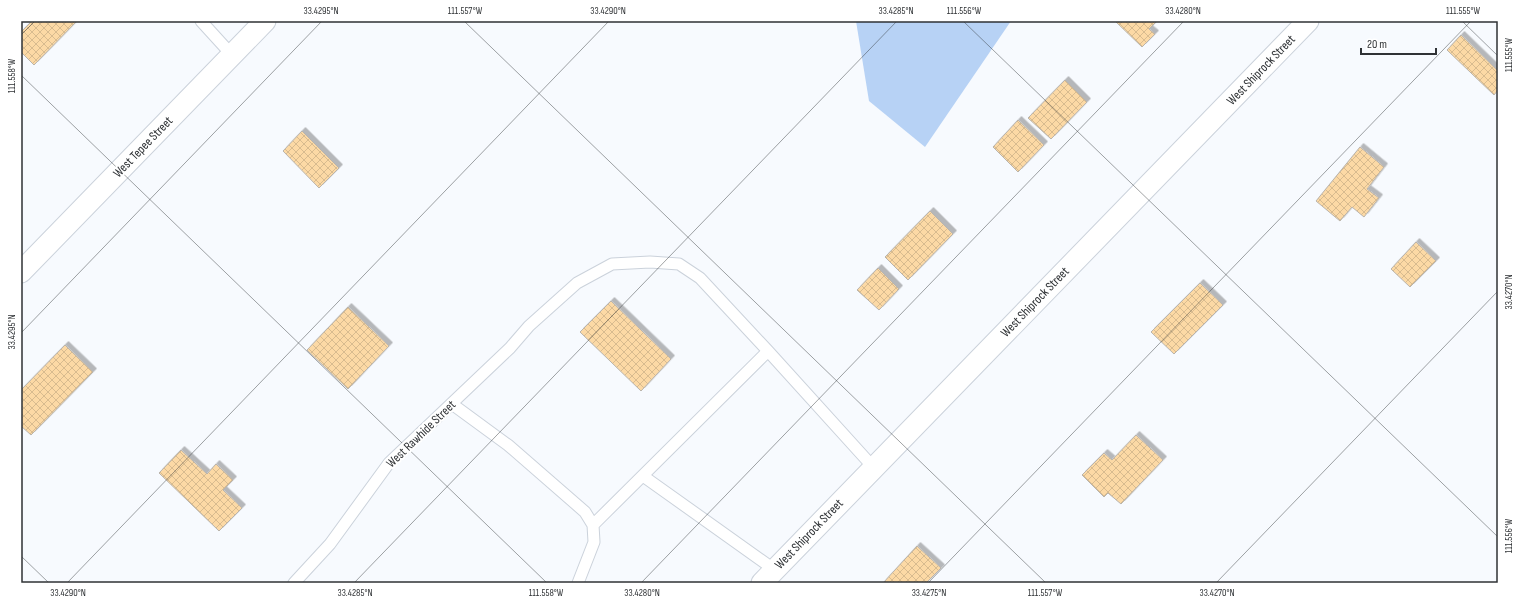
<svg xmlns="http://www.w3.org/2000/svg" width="1519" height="604" font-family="'Sofia Sans Condensed',sans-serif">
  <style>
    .green { fill: #b7d2f5 }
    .building { fill: url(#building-cross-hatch); stroke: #bab4ab; filter: url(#shadow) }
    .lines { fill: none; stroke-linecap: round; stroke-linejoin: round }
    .lane-casing { stroke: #cbd2db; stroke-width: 13 }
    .street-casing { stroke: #cbd2db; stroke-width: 23 }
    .lane { stroke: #fff; stroke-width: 11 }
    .street { stroke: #fff; stroke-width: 21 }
    .ticks { fill: none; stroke: #2f3235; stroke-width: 1; stroke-opacity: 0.45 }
    .labels { text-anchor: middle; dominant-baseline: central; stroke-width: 4; stroke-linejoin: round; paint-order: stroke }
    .street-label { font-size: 13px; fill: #2f3235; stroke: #fff }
    .neatline { fill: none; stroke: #2f3235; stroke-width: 1.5 }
    .ticks-label { font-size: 10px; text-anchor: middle; fill: #2f3235 }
  </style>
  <defs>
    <pattern id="building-cross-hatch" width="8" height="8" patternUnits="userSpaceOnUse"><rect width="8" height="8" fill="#fcd9a5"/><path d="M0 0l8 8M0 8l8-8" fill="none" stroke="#d8bb8f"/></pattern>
    <filter id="shadow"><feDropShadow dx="3.5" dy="-3.5" stdDeviation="0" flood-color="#0004"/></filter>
  </defs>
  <rect width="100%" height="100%" fill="#f7fafe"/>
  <path class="green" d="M856 21H1011L925 147 869 101Z"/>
  <path class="building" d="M32 21H77L34 65 21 52V32Z
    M1115 21H1157L1149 29 1155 34 1142 47Z
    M1461 35 1498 71V90L1494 95 1447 50Z
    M1065 80 1087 102 1051 139 1028 118Z
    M1018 120 1044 145 1018 172 993 147Z
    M302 131 339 168 319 188 283 151Z
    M1360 147 1384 167 1367 189 1379 198 1364 217 1352 207 1340 221 1316 201Z
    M930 211 953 234 908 280 885 257Z
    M1416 242 1436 261 1410 287 1391 269Z
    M878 268 899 289 879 310 857 290Z
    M1200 283 1223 305 1174 354 1151 332Z
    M611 301 671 359 641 391 580 332Z
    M348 307 389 346 348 389 307 350Z
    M65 345 93 372 31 435 21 426V390Z
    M1136 435 1163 460 1121 504 1108 493 1104 497 1082 475 1104 453 1112 460Z
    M181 450 207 474 216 464 233 480 223 490 242 508 219 531 159 473Z
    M917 546 941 568 926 583H883Z"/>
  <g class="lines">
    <defs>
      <path id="lane" d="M201 21 232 55
        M452 404 508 445 585 512 593 525 594 542 578 583
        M643 476 775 570
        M593 525 768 351
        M294 583 330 544 389 463 510 348 529 326 577 283 612 264 650 262 679 264 700 278 768 351 874 468"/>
      <path id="street" d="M21 272 265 21
        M762 583 1308 21"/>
    </defs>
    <use href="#lane" class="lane-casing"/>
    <use href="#street" class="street-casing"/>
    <use href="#lane" class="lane"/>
    <use href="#street" class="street"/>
  </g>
  <path class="ticks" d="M464 21 1046 583M963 21 1498 537M1462 21 1498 56M21 35 35 21M21 75 547 583M21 333 322 21M21 556 49 583M67 583 609 21M354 583 897 21M641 583 1184 21M928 583 1471 21M1216 583 1498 291"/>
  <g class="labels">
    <g class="street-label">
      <text transform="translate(1261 70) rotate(-46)">West Shiprock Street</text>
      <text transform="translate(143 147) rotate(-46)">West Tepee Street</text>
      <text transform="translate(1035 302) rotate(-46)">West Shiprock Street</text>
      <text transform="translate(421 434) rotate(-44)">West Rawhide Street</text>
      <text transform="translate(809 534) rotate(-46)">West Shiprock Street</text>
    </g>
  </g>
  <rect width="1519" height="604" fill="none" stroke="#ffffff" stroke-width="44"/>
  <path d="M1361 48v6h75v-6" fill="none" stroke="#2f3235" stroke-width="2"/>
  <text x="1367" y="48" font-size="12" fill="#2f3235" stroke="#ffffff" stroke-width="3" paint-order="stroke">20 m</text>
  <rect x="22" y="22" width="1475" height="560" class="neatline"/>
  <g class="ticks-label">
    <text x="321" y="14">33.4295°N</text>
    <text x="465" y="14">111.557°W</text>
    <text x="608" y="14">33.4290°N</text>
    <text x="896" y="14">33.4285°N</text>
    <text x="964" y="14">111.556°W</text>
    <text x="1183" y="14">33.4280°N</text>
    <text x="1463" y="14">111.555°W</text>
    <text transform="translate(1508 55) rotate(-90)" y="4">111.555°W</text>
    <text transform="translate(11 76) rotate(-90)" y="4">111.558°W</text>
    <text transform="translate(1508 292) rotate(-90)" y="4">33.4270°N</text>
    <text transform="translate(11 332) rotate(-90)" y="4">33.4295°N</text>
    <text transform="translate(1508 536) rotate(-90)" y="4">111.556°W</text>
    <text x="68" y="596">33.4290°N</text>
    <text x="355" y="596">33.4285°N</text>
    <text x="546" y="596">111.558°W</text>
    <text x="642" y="596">33.4280°N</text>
    <text x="929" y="596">33.4275°N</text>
    <text x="1045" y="596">111.557°W</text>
    <text x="1217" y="596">33.4270°N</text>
  </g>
</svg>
